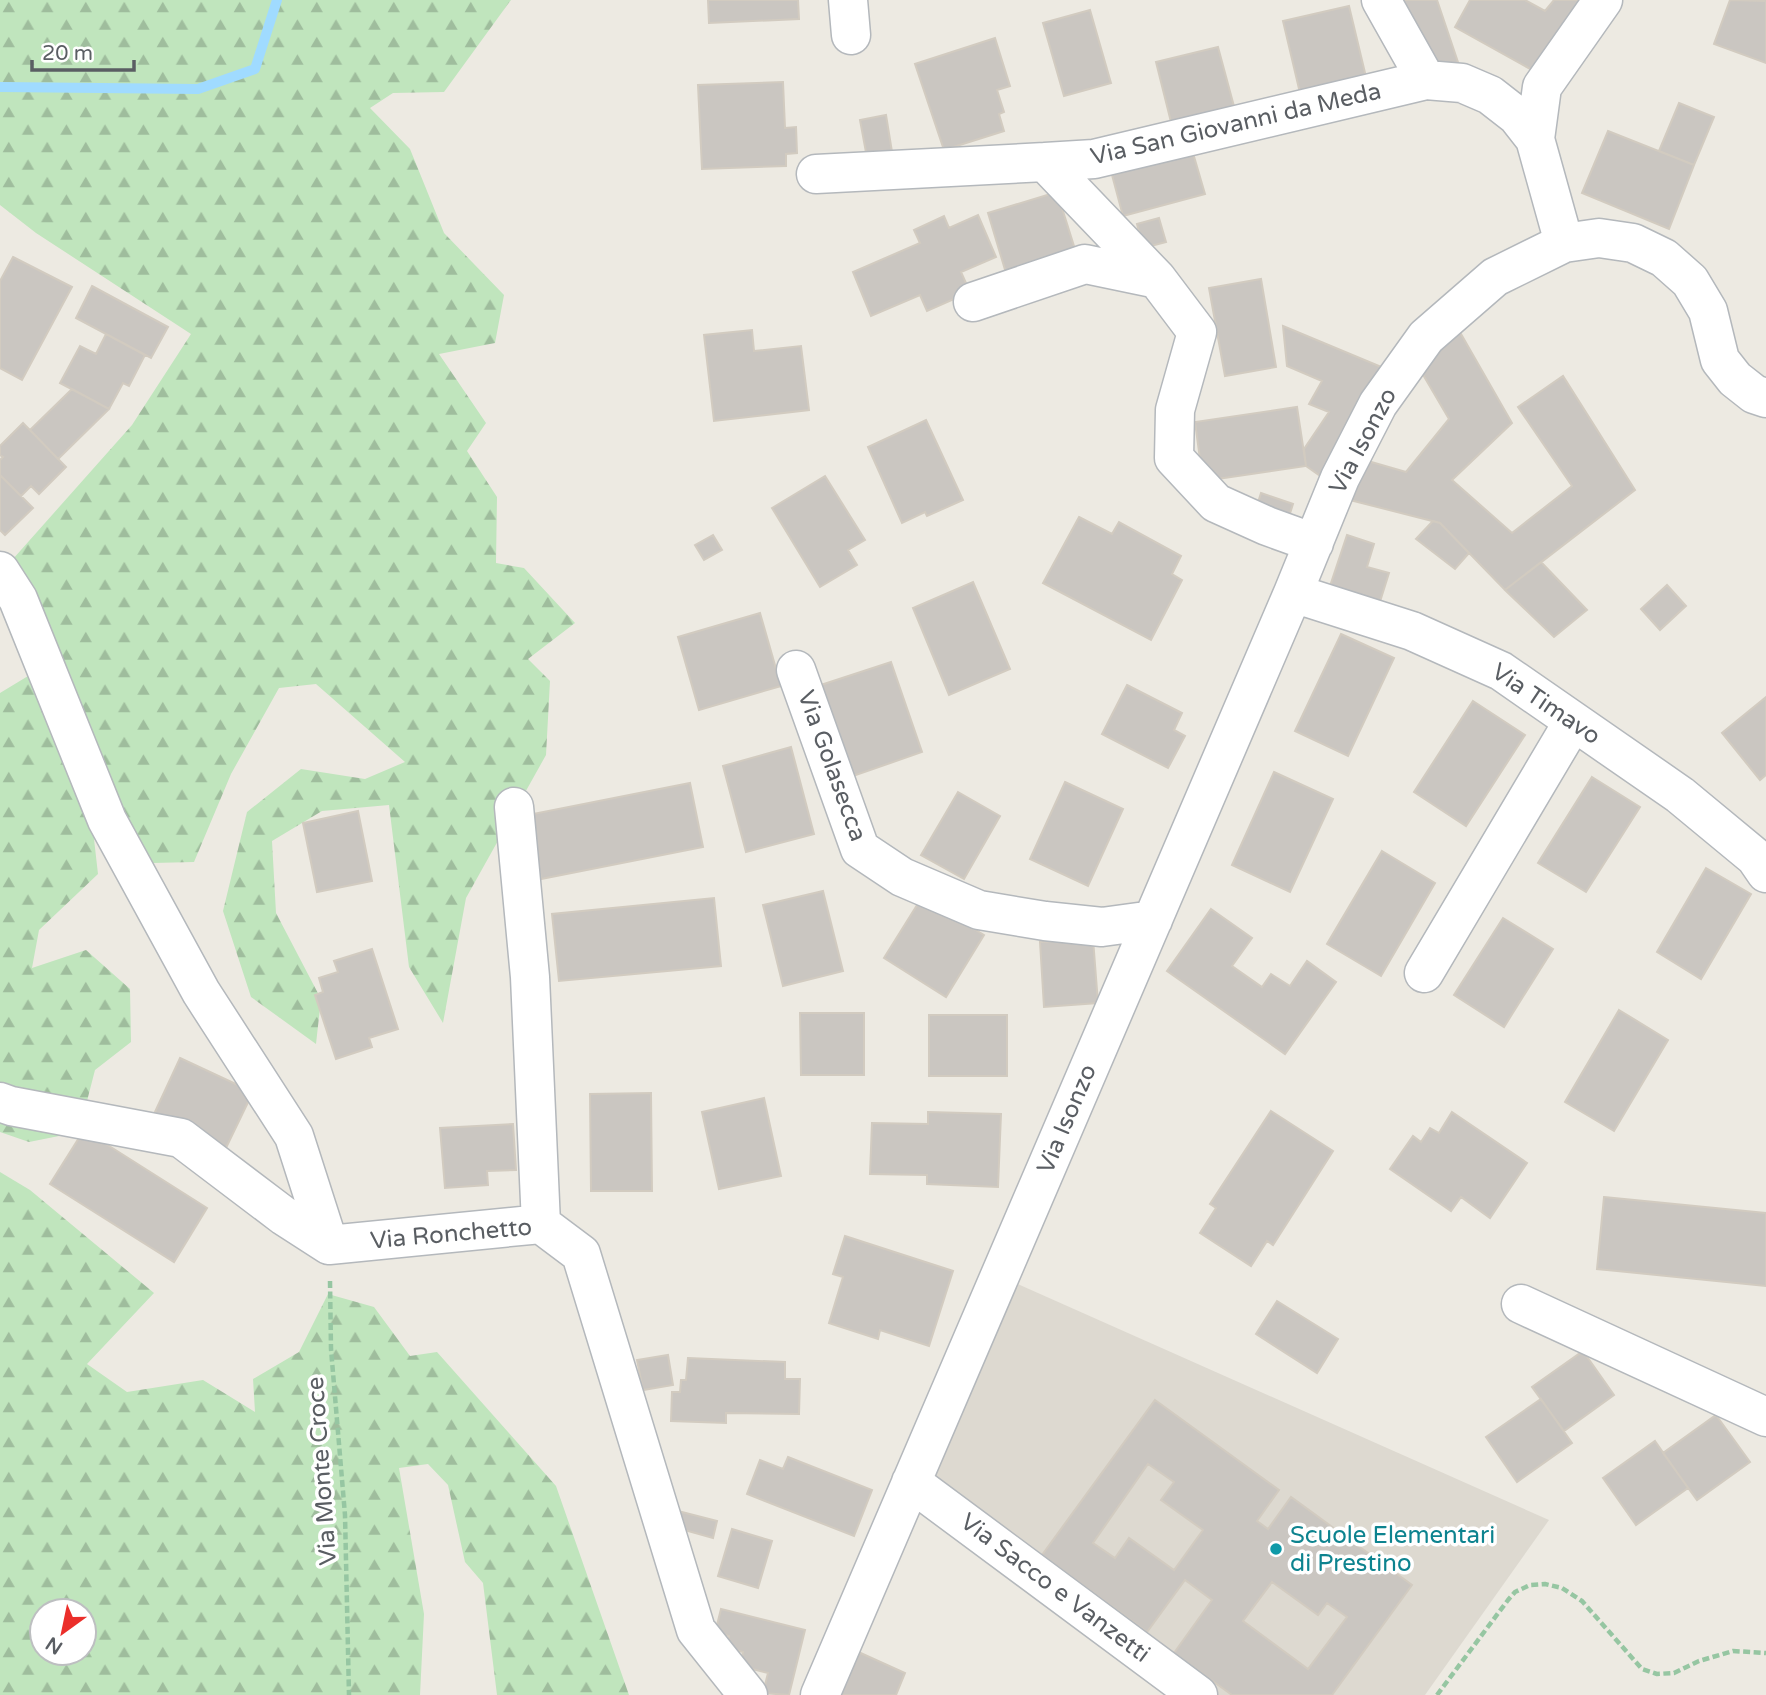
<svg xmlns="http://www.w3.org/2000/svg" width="1766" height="1695" font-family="'Varela Round',sans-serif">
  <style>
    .education { fill: #ddd9d0 }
    .forest { fill: url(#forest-firs); fill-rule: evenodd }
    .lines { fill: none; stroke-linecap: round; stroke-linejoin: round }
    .stream { stroke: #a0dbff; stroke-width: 10 }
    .building { fill: #cac6c1; stroke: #d2cbc0; stroke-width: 2; fill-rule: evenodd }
    .minor-casing { stroke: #b4b8bc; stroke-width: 41 }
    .path { stroke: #96c6a2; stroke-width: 4.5; stroke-dasharray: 7 3.5; stroke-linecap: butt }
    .minor { stroke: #fff; stroke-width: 38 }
    .culture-dot { fill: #0f9aa8; stroke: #fff; stroke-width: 2.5 }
    .labels { text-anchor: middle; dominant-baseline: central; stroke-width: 7; stroke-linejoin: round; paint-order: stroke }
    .street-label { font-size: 24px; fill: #5a5e63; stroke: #fff }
    .culture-label { font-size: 24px; fill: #0d838f; stroke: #fff; text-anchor: start }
  </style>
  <defs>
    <pattern id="forest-firs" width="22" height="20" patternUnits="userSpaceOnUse" patternTransform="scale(1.75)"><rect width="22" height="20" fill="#c0e5bd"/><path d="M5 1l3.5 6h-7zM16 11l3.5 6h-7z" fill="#9fbd9d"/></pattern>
  </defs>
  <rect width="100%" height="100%" fill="#edeae2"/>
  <path class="education" d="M1011 1281 1549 1520 1425 1695H1214L922 1478Z"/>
  <path class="forest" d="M0 0H511L444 92 393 93 370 108 410 149 444 233 504 295 495 343 439 354 486 423 467 451 497 497 496 563 524 568 575 623 528 659 550 681 546 755 466 898 443 1023 409 967 389 805 322 811 272 841 276 913 321 999 316 1044 251 997 223 911 247 812 301 769 365 779 405 762 316 684 279 688 231 774 194 862 153 863 94 839 98 874 39 930 32 968 86 950 130 989 131 1042 95 1070 79 1132 29 1142 0 1132V693L33 673 5 568 132 425 191 334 36 233 0 205Z
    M0 1172 30 1190 154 1293 87 1364 127 1392 203 1380 255 1412 253 1379 299 1352 328 1294 374 1307 410 1356 437 1352 556 1486 629 1695H497L483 1583 465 1562 448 1485 428 1464 399 1468 424 1614 420 1695H0ZM84 1611V1653H42V1611Z"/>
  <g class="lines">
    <path class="stream" d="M0 87 198 89 255 69 277 0"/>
  </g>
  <path class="building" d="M708 0H798L799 19 709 23Z
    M1402 0H1437L1460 68 1433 77Z
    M1470 0H1525L1545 11 1554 0H1595L1541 75 1455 27Z
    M1730 0 1766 1V63L1714 44Z
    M1349 6 1366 77 1300 93 1283 21Z
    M1090 10 1111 83 1064 96 1043 23Z
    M995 38 1010 86 997 90 1004 112 999 114 1004 131 944 150 915 64Z
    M1218 47 1235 110 1172 126 1156 62Z
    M783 82 785 128 796 127 797 153 786 154V166L702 169 698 85Z
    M1679 103 1714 117 1694 165 1659 151Z
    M886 115 893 158 868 163 860 120Z
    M1608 131 1694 165 1669 229 1582 193Z
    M1193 153 1205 194 1123 216 1112 175Z
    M1057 192 1079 262 1009 283 988 213Z
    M978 215 996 257 961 272 970 292 927 311 920 295 871 316 853 272 920 243 914 230 944 216 949 228Z
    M1159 218 1166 242 1143 248 1137 224Z
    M13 257 72 287 22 380 0 368V281Z
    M1261 279 1276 367 1225 376 1209 288Z
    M92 286 168 327 151 358 76 318Z
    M1283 326 1391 371 1326 480 1306 466 1304 449 1329 412 1309 404 1322 381 1287 366Z
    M1457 327 1512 423 1452 480 1512 533 1572 486 1518 407 1563 376 1635 490 1505 590 1440 523 1346 499 1361 459 1406 472 1449 419 1419 368Z
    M752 330 754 351 801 346 809 410 714 421 704 335Z
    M106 334 145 355 129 386 123 383 109 409 60 383 80 346 96 354Z
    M72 389 109 409 58 459 30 430Z
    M1297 407 1306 466 1203 481 1195 422Z
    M926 420 963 500 927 516 925 512 902 523 868 447Z
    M23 423 66 467 39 494 31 486 21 496 0 475V460L3 457 0 455V446Z
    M0 475 33 508 5 535 0 530Z
    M825 476 865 540 848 550 857 565 820 587 772 508Z
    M1261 493 1293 504 1286 526 1254 515Z
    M1079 517 1112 534 1119 522 1181 556 1172 574 1182 580 1151 640 1043 583Z
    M1433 521 1440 523 1469 553 1455 569 1416 539Z
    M713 535 722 550 704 560 695 545Z
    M1347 535 1374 544 1367 567 1389 573 1378 608 1328 592Z
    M1541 562 1587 610 1554 637 1505 590Z
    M973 582 1010 669 949 695 913 608Z
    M1667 585 1686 606 1660 630 1641 609Z
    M760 613 781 686 699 710 678 637Z
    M1341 634 1394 658 1348 756 1295 731Z
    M891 662 922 752 853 776 821 685Z
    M1127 685 1182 713 1174 730 1185 736 1168 768 1102 734Z
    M1766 697V775L1760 780 1722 733Z
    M1473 701 1525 735 1466 826 1414 792Z
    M791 747 814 834 746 852 723 766Z
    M1274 772 1333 799 1290 892 1232 865Z
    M1592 777 1640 807 1586 892 1538 863Z
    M1065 782 1123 809 1088 886 1030 859Z
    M690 783 703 847 541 879 528 815Z
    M958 792 1000 816 964 879 921 855Z
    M358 811 372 881 317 892 303 823Z
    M1382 851 1435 883 1381 976 1327 944Z
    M1706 868 1751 894 1701 979 1657 952Z
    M823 891 843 971 783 986 763 905Z
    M922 897 984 935 946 997 884 958Z
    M714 898 721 966 559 981 552 914Z
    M1211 909 1252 938 1232 966 1262 987 1271 974 1290 986 1307 961 1336 982 1285 1054 1167 971Z
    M1503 918 1553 949 1504 1027 1454 995Z
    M1093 939 1098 1003 1044 1007 1040 942Z
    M372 949 398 1029 369 1038 372 1047 336 1059 315 995 323 992 319 978 338 972 334 961Z
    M1619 1010 1668 1040 1614 1131 1565 1102Z
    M800 1013H864V1075H801Z
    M929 1015H1007V1076H929Z
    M180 1058 253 1092 226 1148 154 1114Z
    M651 1093 652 1191H591L590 1094Z
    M764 1098 781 1176 719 1189 702 1112Z
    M1271 1111 1333 1151 1273 1245 1267 1241 1251 1266 1200 1233 1216 1208 1210 1204Z
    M928 1112 1001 1114 998 1187 927 1184V1175L870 1174 872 1123 928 1124Z
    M1452 1112 1527 1163 1490 1218 1461 1197 1451 1211 1390 1169 1413 1136 1421 1142 1430 1128 1439 1133Z
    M513 1124 516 1170 487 1171 488 1185 445 1188 440 1128Z
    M84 1130 207 1208 174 1262 50 1184Z
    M1604 1197 1766 1213V1286L1597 1269Z
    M845 1236 953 1271 929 1346 880 1330 878 1339 829 1323 843 1277 833 1274Z
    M1277 1301 1338 1339 1317 1373 1256 1334Z
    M1583 1351 1614 1395 1564 1431 1532 1387Z
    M668 1355 673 1385 643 1390 637 1360Z
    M688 1358 785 1362V1379H800L799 1414 726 1413V1423L671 1421 672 1392H680L681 1380H686Z
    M1541 1399 1572 1443 1517 1482 1486 1437Z
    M1155 1400 1279 1490 1257 1521 1268 1529 1291 1497 1412 1585 1332 1695H1232L1174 1653 1212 1600 1185 1580 1147 1632 1042 1555ZM1148 1464 1174 1482 1161 1500 1203 1530 1174 1570 1129 1538 1115 1558 1093 1543ZM1272 1582 1318 1615 1327 1603 1347 1617 1308 1669 1243 1621Z
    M1716 1415 1750 1462 1697 1500 1663 1453Z
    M1655 1441 1688 1488 1636 1525 1603 1478Z
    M788 1457 872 1490 854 1536 747 1494 760 1460 783 1469Z
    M678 1511 717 1521 713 1538 674 1527Z
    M732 1529 772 1541 758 1588 718 1576Z
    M721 1609 805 1630 789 1695 763 1693 768 1673 740 1666 743 1652 727 1648 729 1636 715 1633Z
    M854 1650 905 1673 896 1695H833Z"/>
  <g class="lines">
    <defs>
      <path id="minor" d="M848 0 851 35
        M1381 0 1426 80
        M1535 139 1542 87 1603 0
        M1045 162 1094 159 1426 80 1462 83 1490 95 1517 116 1535 139 1564 243
        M816 174 1045 162 1157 279
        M973 302 1085 264 1157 279 1197 332 1175 410 1174 458 1216 503 1267 526 1314 543
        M0 571 18 599 107 820 201 992 294 1136 329 1245
        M1293 593 1412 631 1501 671 1680 795 1755 857 1766 873
        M796 670 860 849 902 877 979 910 1045 921 1102 927 1153 920
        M514 807 530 977 541 1224
        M1424 973 1573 722
        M0 1102 11 1106 181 1138 284 1216 329 1245 541 1224 581 1254 696 1630 748 1695
        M1521 1304 1766 1417
        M911 1482 1198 1695
        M820 1695 1293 593 1340 478 1378 404 1426 337 1495 277 1564 243 1599 238 1633 243 1664 258 1690 281 1708 311 1720 360 1735 379 1754 394 1766 398"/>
    </defs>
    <use href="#minor" class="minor-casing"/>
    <path class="path" d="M330 1281 331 1349 345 1515 349 1695
      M1437 1695 1508 1600 1515 1592 1530 1585 1545 1584 1562 1588 1582 1601 1642 1669 1657 1674 1674 1673 1699 1661 1733 1651 1766 1653"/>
    <use href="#minor" class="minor"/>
  </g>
  <circle class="culture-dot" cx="1276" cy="1549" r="7"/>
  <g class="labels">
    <g class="street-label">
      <text transform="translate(1236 124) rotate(-13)">Via San Giovanni da Meda</text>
      <text transform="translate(1363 441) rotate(-62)">Via Isonzo</text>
      <text transform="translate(1546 704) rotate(34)">Via Timavo</text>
      <text transform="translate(832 766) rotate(70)">Via Golasecca</text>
      <text transform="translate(1067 1119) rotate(-67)">Via Isonzo</text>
      <text transform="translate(451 1234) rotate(-5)">Via Ronchetto</text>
      <text transform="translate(322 1471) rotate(-94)">Via Monte Croce</text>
      <text transform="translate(1055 1588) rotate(37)">Via Sacco e Vanzetti</text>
    </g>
    <g class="culture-label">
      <text x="1290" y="1535">Scuole Elementari<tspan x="1290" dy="28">di Prestino</tspan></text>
    </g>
  </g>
  <g transform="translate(63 1632) rotate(213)"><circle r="33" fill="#ffffff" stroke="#bdbfc1" stroke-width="2"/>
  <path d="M0-5L12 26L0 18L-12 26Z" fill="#eb2e2a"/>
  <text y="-10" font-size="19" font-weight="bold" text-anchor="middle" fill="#5a5e63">N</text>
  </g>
  <path d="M32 60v10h102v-10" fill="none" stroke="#5a5e63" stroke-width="3.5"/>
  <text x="42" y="60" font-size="21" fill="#5a5e63" stroke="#ffffff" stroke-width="5" paint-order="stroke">20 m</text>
</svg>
